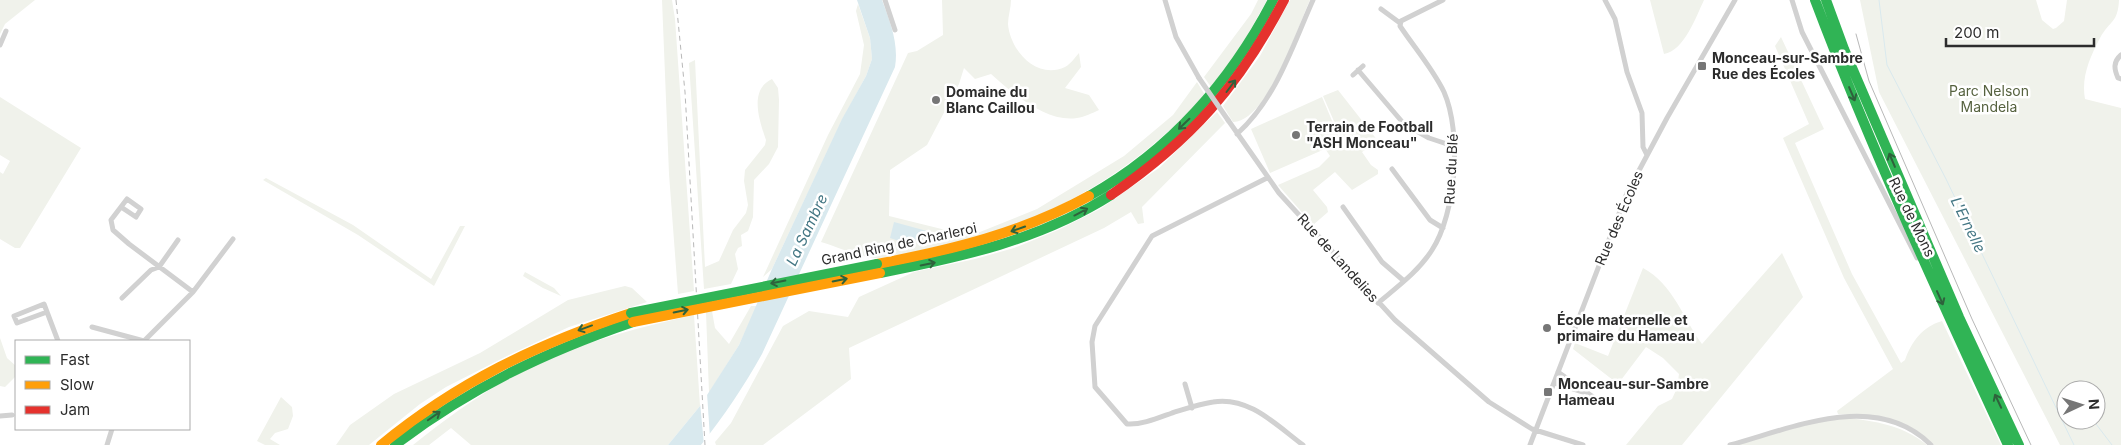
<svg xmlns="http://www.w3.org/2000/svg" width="2121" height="445" font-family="Inter,sans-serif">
  <rect width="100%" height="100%" fill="#fff"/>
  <path fill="#f0f2eb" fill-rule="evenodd" d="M0,0H35L5,24L0,34Z
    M662,0H672L675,19L694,291L678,294L669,174Z
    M942,0H1011C1011,8 1008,16 1008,24C1010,50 1036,80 1065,67C1071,64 1075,57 1079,53L1081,67L1065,88L1089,95L1099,110C1092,113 1085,117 1077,118C1047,123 1012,93 991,74L975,79L964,68L959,84L927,145L890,170L889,216L970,236L1037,209L1124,156L1173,115L1197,82L1205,95C1129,177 1045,224 936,247C919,250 893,259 876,258C859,257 838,247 821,242L908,53L917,51L943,35Z
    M1258,0H1267L1239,50L1211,87L1204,77L1251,14Z
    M1290,0H1310C1297,28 1268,121 1233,122L1223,106L1260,56Z
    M1650,0H1704C1696,17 1684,51 1664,54Z
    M1860,0H2036L2042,20L2053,29L2056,28L2064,21L2067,0H2119C2118,23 2110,20 2100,38C2090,57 2081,77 2085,99L2121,108V445H2060L1879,92ZM2066,390H2096V420H2066Z
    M858,4L870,38L872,59L866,76L842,120L772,269L763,277L828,135L860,74L864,45L856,11Z
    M1781,37L1824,129L1795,143L1852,274L1901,363L1905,360C1912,341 1922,327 1942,321L2001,445H1934L1909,426L1885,417L1838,414L1837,411L1893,369L1844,278L1783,138L1809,124L1775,46Z
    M695,60L705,267L719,261L733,230L746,213L748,205L744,181L745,170L765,145L766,140C760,122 748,90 772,79L778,88L779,100L778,147L769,164L754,180L753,217L748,231L741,235L742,246L738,248L735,254L738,269L731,284L704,289L689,63Z
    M1338,90L1378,141L1362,152L1371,165L1378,170V174L1352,190L1335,172L1313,190L1327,207L1328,212L1313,225L1278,185L1319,167L1330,156L1326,150L1343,142L1323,96Z
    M0,97L81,148L20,248H15L0,239V172L3,174L10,161L0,155Z
    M1322,97L1341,142L1270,173L1251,129Z
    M1217,112L1225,123L1142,207L1144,223L1138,224L1131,212L1104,228L849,348L851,379L763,445H716L715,442L731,423L783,326L809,311L848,317L859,297L914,272L975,259L1014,248L1058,230L1100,209L1159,168Z
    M266,178L353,225L431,279L460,226H465L434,286L358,235L263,180Z
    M1782,253L1803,297L1682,445H1626L1658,406L1672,399L1677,388L1679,374L1663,358L1646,347L1618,384L1573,349L1575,343L1608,356L1643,268C1673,284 1683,318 1702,344Z
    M525,272L554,288L561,296L543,288L523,276Z
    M625,286L632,288L647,302L569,327L507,356L446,387L420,404L369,445H336L350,425L394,394L480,353L568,300Z
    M751,306H757L739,345L709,393L706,312L712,311L715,328L729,344Z
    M694,315L700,406L668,445H471L451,428L429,445H413C452,414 495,383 541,362C589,340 642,327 694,315Z
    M0,338L7,358L16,366V376L5,387L0,386Z
    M281,397L292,407L293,416L288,429L275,433L270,439L280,445H265L257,441Z
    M1836,417C1869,420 1900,423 1927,445H1730Z"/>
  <path fill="#d9e9ee" d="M857,0H882C890,22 899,43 895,67L762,354C744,386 724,416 701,445H668L700,406L739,345L772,269L842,119L866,76L872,59L870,38Z
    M894,222L927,231L928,237L902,242L890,238Z"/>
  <path fill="#fff" d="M707,393L710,438L704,445L700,402Z"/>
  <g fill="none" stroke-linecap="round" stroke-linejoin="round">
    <path stroke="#d9e9ee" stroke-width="1" d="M1879,0L1887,65L1946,179L2074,445
      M2059,413L2066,411
      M2093,420L2112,445"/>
    <path stroke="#d1d1d1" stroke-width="5" d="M885,0L895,30
      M1165,0L1176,37L1199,78
      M1605,0L1615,19L1627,72L1642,113L1643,147L1647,155
      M1792,0L1802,32L1917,258
      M1381,9L1400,23
      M0,45L6,31
      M2121,55C2113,62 2114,69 2118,78L2121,79
      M1358,70L1404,124L1429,138L1453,146
      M1353,75L1363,66
      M1228,120L1279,193L1395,320L1489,402L1532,429L1583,445
      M1237,134C1276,99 1292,47 1313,0
      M1392,169L1430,220L1443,228
      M1267,178L1152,236L1095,326L1092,342L1095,387L1127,424C1142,425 1158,418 1172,413C1185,409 1199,404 1213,402C1249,396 1276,425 1303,445
      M121,207L136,217L141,209L127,199L111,220L113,230L129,244L193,292
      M1343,207L1382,262L1404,281
      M122,298L151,270L159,267L178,240
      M1378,303C1397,287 1418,272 1432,250C1456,213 1462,133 1444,92C1433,69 1414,47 1400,26L1401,21L1443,0
      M47,312L17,323L14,316L44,304L58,341
      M92,327L144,341
      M144,341L193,292L233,239
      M1558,372L1603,404
      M1555,383L1583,392
      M1185,384L1192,408
      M0,416L12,415
      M107,445L112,429
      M1530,445L1627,193L1667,118L1735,0
      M1730,445C1793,428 1876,390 1931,445"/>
    <path stroke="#30b455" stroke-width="10" d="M1815,0C1872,151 1940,298 2008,445
      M1826,0L1844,49L1959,317L2019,445
      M1089,196C1170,151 1231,81 1273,0
      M880,273C961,257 1040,240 1111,195
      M395,445C470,388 545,352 633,322"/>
    <path stroke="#ff9f0a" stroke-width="10" d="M877,264C951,250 1022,233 1089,196
      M381,445C458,382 537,344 631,313"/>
    <path stroke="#e5322d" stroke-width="10" d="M1111,195C1191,140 1239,86 1284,0"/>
    <path stroke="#b8b8b8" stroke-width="1" d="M1856,34L1869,81L1972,319L2031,445"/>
    <path stroke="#b8b8b8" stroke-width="1" stroke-dasharray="5 4" stroke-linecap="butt" d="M676,0L685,92L705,445"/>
    <path stroke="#d1d1d1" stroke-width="5" d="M1199,78L1228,120"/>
    <path stroke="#30b455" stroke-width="10" d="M631,313L877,264"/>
    <path stroke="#ff9f0a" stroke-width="10" d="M633,322L880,273"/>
  </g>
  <defs><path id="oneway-shaft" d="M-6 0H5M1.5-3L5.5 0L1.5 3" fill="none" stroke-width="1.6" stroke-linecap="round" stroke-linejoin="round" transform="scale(1.25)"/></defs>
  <g stroke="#2e623c">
    <use href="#oneway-shaft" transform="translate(1231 86) rotate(-53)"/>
    <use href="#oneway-shaft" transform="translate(1852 94) rotate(67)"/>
    <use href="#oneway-shaft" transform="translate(1184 124) rotate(136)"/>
    <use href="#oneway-shaft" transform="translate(1892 160) rotate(-113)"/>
    <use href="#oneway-shaft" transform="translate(1081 212) rotate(-28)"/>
    <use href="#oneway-shaft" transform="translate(1018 229) rotate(161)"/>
    <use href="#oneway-shaft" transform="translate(928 264) rotate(-11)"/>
    <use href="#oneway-shaft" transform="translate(840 280) rotate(-11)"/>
    <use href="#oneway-shaft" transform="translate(778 282) rotate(169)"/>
    <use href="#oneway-shaft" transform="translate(1940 298) rotate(66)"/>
    <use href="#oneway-shaft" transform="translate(681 311) rotate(-12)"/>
    <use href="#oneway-shaft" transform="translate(585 328) rotate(160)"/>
    <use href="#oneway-shaft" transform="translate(1998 401) rotate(-115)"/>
    <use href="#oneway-shaft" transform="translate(434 416) rotate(-35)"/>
  </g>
  <g fill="#767676" stroke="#fff" stroke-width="2">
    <rect x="1697" y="61" width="10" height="10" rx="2.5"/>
    <circle cx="936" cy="100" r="5"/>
    <circle cx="1296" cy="135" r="5"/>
    <circle cx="1547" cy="328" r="5"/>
    <rect x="1543" y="387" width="10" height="10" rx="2.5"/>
  </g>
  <g text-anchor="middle" stroke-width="5" stroke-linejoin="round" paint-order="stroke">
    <g font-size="14" font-weight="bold" fill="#2c2c2c" stroke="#fff" text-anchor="start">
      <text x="1712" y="63">Monceau-sur-Sambre<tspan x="1712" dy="16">Rue des Écoles</tspan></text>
      <text x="946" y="97">Domaine du<tspan x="946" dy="16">Blanc Caillou</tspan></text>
      <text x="1306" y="132">Terrain de Football<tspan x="1306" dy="16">"ASH Monceau"</tspan></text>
      <text x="1557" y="325">École maternelle et<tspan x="1557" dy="16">primaire du Hameau</tspan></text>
      <text x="1558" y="389">Monceau-sur-Sambre<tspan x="1558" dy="16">Hameau</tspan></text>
    </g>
    <g font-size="14" fill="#56623f" stroke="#fff">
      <text x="1989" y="96">Parc Nelson<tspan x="1989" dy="16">Mandela</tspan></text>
    </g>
    <g font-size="14" fill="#2c2c2c" stroke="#fff">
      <text transform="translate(1451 169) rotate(-87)" y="5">Rue du Blé</text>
      <text transform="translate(1912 217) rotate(64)" y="5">Rue de Mons</text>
      <text transform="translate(1619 218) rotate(-67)" y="5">Rue des Écoles</text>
      <text transform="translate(899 244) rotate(-12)" y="5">Grand Ring de Charleroi</text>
      <text transform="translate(1338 258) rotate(48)" y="5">Rue de Landelies</text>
    </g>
    <g font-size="15" font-style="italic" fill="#447784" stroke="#fff">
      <text transform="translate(1968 225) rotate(64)" y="5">L'Ernelle</text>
      <text transform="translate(807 230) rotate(-65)" y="5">La Sambre</text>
    </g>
  </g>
  <rect x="15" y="340" width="175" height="90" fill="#ffffff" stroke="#ababab"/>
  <rect x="25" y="356" width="25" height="8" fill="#30b455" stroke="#ababab"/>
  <text x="60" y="365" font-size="15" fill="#2c2c2c">Fast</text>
  <rect x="25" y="381" width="25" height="8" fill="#ff9f0a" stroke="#ababab"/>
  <text x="60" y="390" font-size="15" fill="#2c2c2c">Slow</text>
  <rect x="25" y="406" width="25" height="8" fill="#e5322d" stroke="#ababab"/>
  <text x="60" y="415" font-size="15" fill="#2c2c2c">Jam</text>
  <g transform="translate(2081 405) rotate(86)"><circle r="24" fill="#ffffff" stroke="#ababab"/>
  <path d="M0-4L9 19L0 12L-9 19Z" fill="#767676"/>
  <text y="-8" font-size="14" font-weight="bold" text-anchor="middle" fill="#2c2c2c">N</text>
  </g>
  <path d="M1946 38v8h148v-8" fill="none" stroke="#2c2c2c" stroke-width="2.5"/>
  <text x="1954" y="38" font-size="15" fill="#2c2c2c" stroke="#ffffff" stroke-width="4" paint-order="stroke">200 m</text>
</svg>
